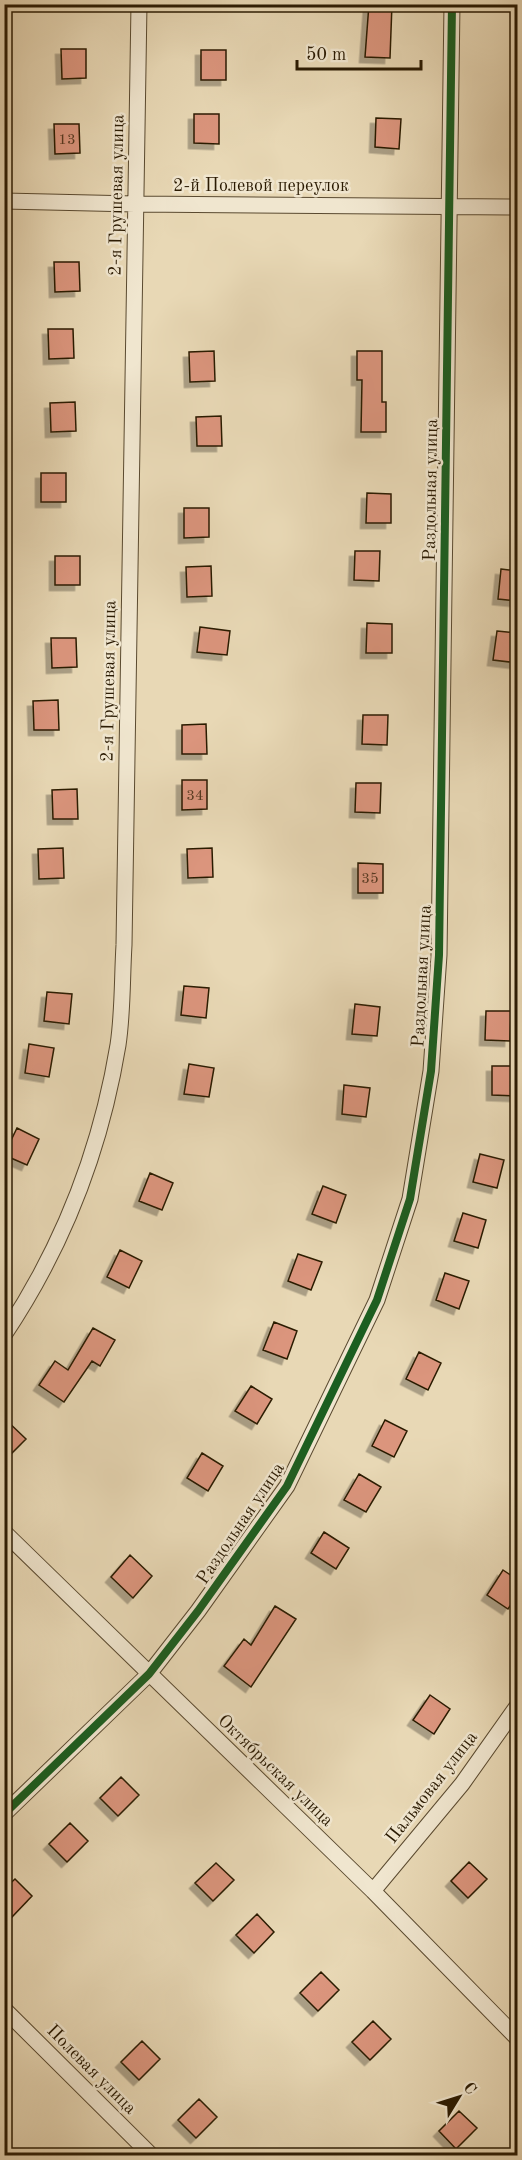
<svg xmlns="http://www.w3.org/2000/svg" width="522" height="2160" font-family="'Old Standard TT',serif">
  <defs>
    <filter id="shadow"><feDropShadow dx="-5.5" dy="5.5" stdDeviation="0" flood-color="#0004"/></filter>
  </defs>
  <rect width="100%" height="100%" fill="#e8d8b5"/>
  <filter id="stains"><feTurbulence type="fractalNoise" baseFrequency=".00333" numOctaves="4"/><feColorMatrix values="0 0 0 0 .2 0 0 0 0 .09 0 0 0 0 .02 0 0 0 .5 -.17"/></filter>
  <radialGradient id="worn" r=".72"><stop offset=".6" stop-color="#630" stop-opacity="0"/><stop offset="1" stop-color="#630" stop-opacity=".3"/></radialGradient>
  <path fill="#db957d" stroke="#2b1b03" stroke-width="1.5" filter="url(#shadow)" d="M369,4H392L390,58L365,57Z
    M61,49H86V78L62,79Z
    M201,50H226V80H201Z
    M194,114H219V144L194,143Z
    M376,118L401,119L399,149L375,147Z
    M54,124H79L80,153L55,154Z
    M54,262H79L80,291L55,292Z
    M48,329H73L74,358L49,359Z
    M214,351L215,381L190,382L189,352Z
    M357,351H382V402H386V432H361L362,380H357Z
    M75,402L76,431L51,432L50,403Z
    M221,416L222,446H197L196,417Z
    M41,473H66V502H41Z
    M367,493L391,494V523H366Z
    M184,508H209V537L184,538Z
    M355,551H380L379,581L354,580Z
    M55,556H80V585H55Z
    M211,566L212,596L187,597L186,567Z
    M501,569L518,571V601L498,599Z
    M367,623L392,624V653H366Z
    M200,627L230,631L227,655L197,652Z
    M497,631L518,633V663L493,660Z
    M51,638H76L77,667L52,668Z
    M58,700L59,730H34L33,701Z
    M363,715H388L387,745L362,744Z
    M206,724L207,754H182V725Z
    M182,780H207V809L182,810Z
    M356,783H381L380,813L355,812Z
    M77,789L78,819H53L52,790Z
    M63,848L64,878L39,879L38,849Z
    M212,848L213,877L188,878L187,849Z
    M358,863L383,864V893H358Z
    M184,986L209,988L206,1018L181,1015Z
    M47,992L72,994L69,1024L44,1021Z
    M355,1004L380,1007L377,1036L352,1034Z
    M486,1011H511L510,1041L485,1040Z
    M29,1044L54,1048L49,1077L25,1073Z
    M189,1064L214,1068L209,1097L184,1094Z
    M492,1066H517V1096L492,1095Z
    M344,1085L370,1088L366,1117L342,1114Z
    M17,1128L39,1139L27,1165L4,1155Z
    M480,1154L504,1160L497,1188L473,1182Z
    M150,1173L173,1183L162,1210L139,1201Z
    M323,1186L346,1195L336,1223L312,1214Z
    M463,1213L486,1220L478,1248L454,1241Z
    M120,1250L142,1261L129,1288L107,1277Z
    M298,1254L322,1262L311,1290L288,1281Z
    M445,1273L469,1281L459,1309L436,1300Z
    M274,1322L297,1331L287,1359L263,1350Z
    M93,1328L115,1340L100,1366L92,1361L64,1402L39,1385L55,1361L68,1370Z
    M419,1352L441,1363L428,1390L406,1379Z
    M251,1386L272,1399L257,1424L235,1411Z
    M4,1418L26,1439L4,1461Z
    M385,1420L407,1431L394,1457L372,1446Z
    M202,1453L223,1466L208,1491L187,1478Z
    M359,1474L381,1487L366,1512L344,1500Z
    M324,1532L349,1548L336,1569L311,1553Z
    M130,1555L152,1576L133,1598L111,1577Z
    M503,1570L518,1580V1594L508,1609L487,1595Z
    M275,1606L296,1619L251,1687L224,1666L244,1639L251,1645Z
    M430,1695L450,1709L434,1734L413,1720Z
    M121,1777L139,1795L118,1816L100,1798Z
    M70,1823L88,1841L67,1862L49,1844Z
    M469,1862L487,1879L468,1898L451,1881Z
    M216,1863L234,1880L213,1901L195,1883Z
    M15,1879L32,1896L12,1917L4,1910V1889Z
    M257,1914L274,1932L254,1953L236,1935Z
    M321,1972L339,1990L318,2011L300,1993Z
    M373,2021L391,2039L370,2060L352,2042Z
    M142,2041L160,2059L139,2080L121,2062Z
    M199,2099L217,2117L196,2138L178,2120Z
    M459,2111L477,2128L456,2149L439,2131Z"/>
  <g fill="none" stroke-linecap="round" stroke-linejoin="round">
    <g stroke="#5a4a30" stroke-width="17">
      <path id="street" d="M4,201L135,204L518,207
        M4,1335C63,1247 101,1148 118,1045C123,1012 122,977 124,945L139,4
        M4,1532L373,1891L518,2039
        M4,1814L149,1674L198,1611L287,1486L377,1300L410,1199L431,1071L439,955L452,4
        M373,1891L462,1784L518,1705
        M4,2009L152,2156"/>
    </g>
    <use href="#street" stroke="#f0e6cf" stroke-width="15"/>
    <g stroke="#f0e6cf" stroke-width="11">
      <path id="cycleway" d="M4,1814L149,1674L198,1611L287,1486L377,1300L410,1199L431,1071L439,955L452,4"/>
    </g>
    <use href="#cycleway" stroke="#1b5e20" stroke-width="8"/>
  </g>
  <g text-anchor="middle" stroke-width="5" stroke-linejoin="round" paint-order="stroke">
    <g font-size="15" fill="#573a22">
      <text x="67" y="144">13</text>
      <text x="195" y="800">34</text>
      <text x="370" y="883">35</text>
    </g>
    <g font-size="18" fill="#2b1b03" stroke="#f0e6cf">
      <text x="261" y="191">2-й Полевой переулок</text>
      <text transform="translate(116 195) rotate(-89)" y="6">2-я Грушевая улица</text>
      <text transform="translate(430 490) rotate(-89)" y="6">Раздольная улица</text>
      <text transform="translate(108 681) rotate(-89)" y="6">2-я Грушевая улица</text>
      <text transform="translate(421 976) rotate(-87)" y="6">Раздольная улица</text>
      <text transform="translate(240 1523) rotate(-56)" y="6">Раздольная улица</text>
      <text transform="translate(276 1770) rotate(44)" y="6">Октябрьская улица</text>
      <text transform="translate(431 1787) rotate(-52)" y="6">Пальмовая улица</text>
      <text transform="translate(92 2069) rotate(45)" y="6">Полевая улица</text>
    </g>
  </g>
  <rect width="522" height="2160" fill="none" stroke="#e8d8b5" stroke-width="24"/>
  <rect x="6" y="6" width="510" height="2148" fill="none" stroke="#2b1b03" stroke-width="3"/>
  <rect x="12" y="12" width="498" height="2136" fill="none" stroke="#2b1b03" stroke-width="1.5"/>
  <g transform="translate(459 2097) rotate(52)" stroke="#f0e6cf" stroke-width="4.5" paint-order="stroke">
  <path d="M0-4.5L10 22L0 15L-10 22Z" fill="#2b1b03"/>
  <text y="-9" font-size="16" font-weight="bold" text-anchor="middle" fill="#2b1b03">С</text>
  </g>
  <path d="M297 60v9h124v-9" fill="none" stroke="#2b1b03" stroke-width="3"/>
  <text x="306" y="60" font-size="18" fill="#2b1b03" stroke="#f0e6cf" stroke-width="4.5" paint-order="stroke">50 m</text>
  <rect width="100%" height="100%" filter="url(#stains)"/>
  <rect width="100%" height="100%" fill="url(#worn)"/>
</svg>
